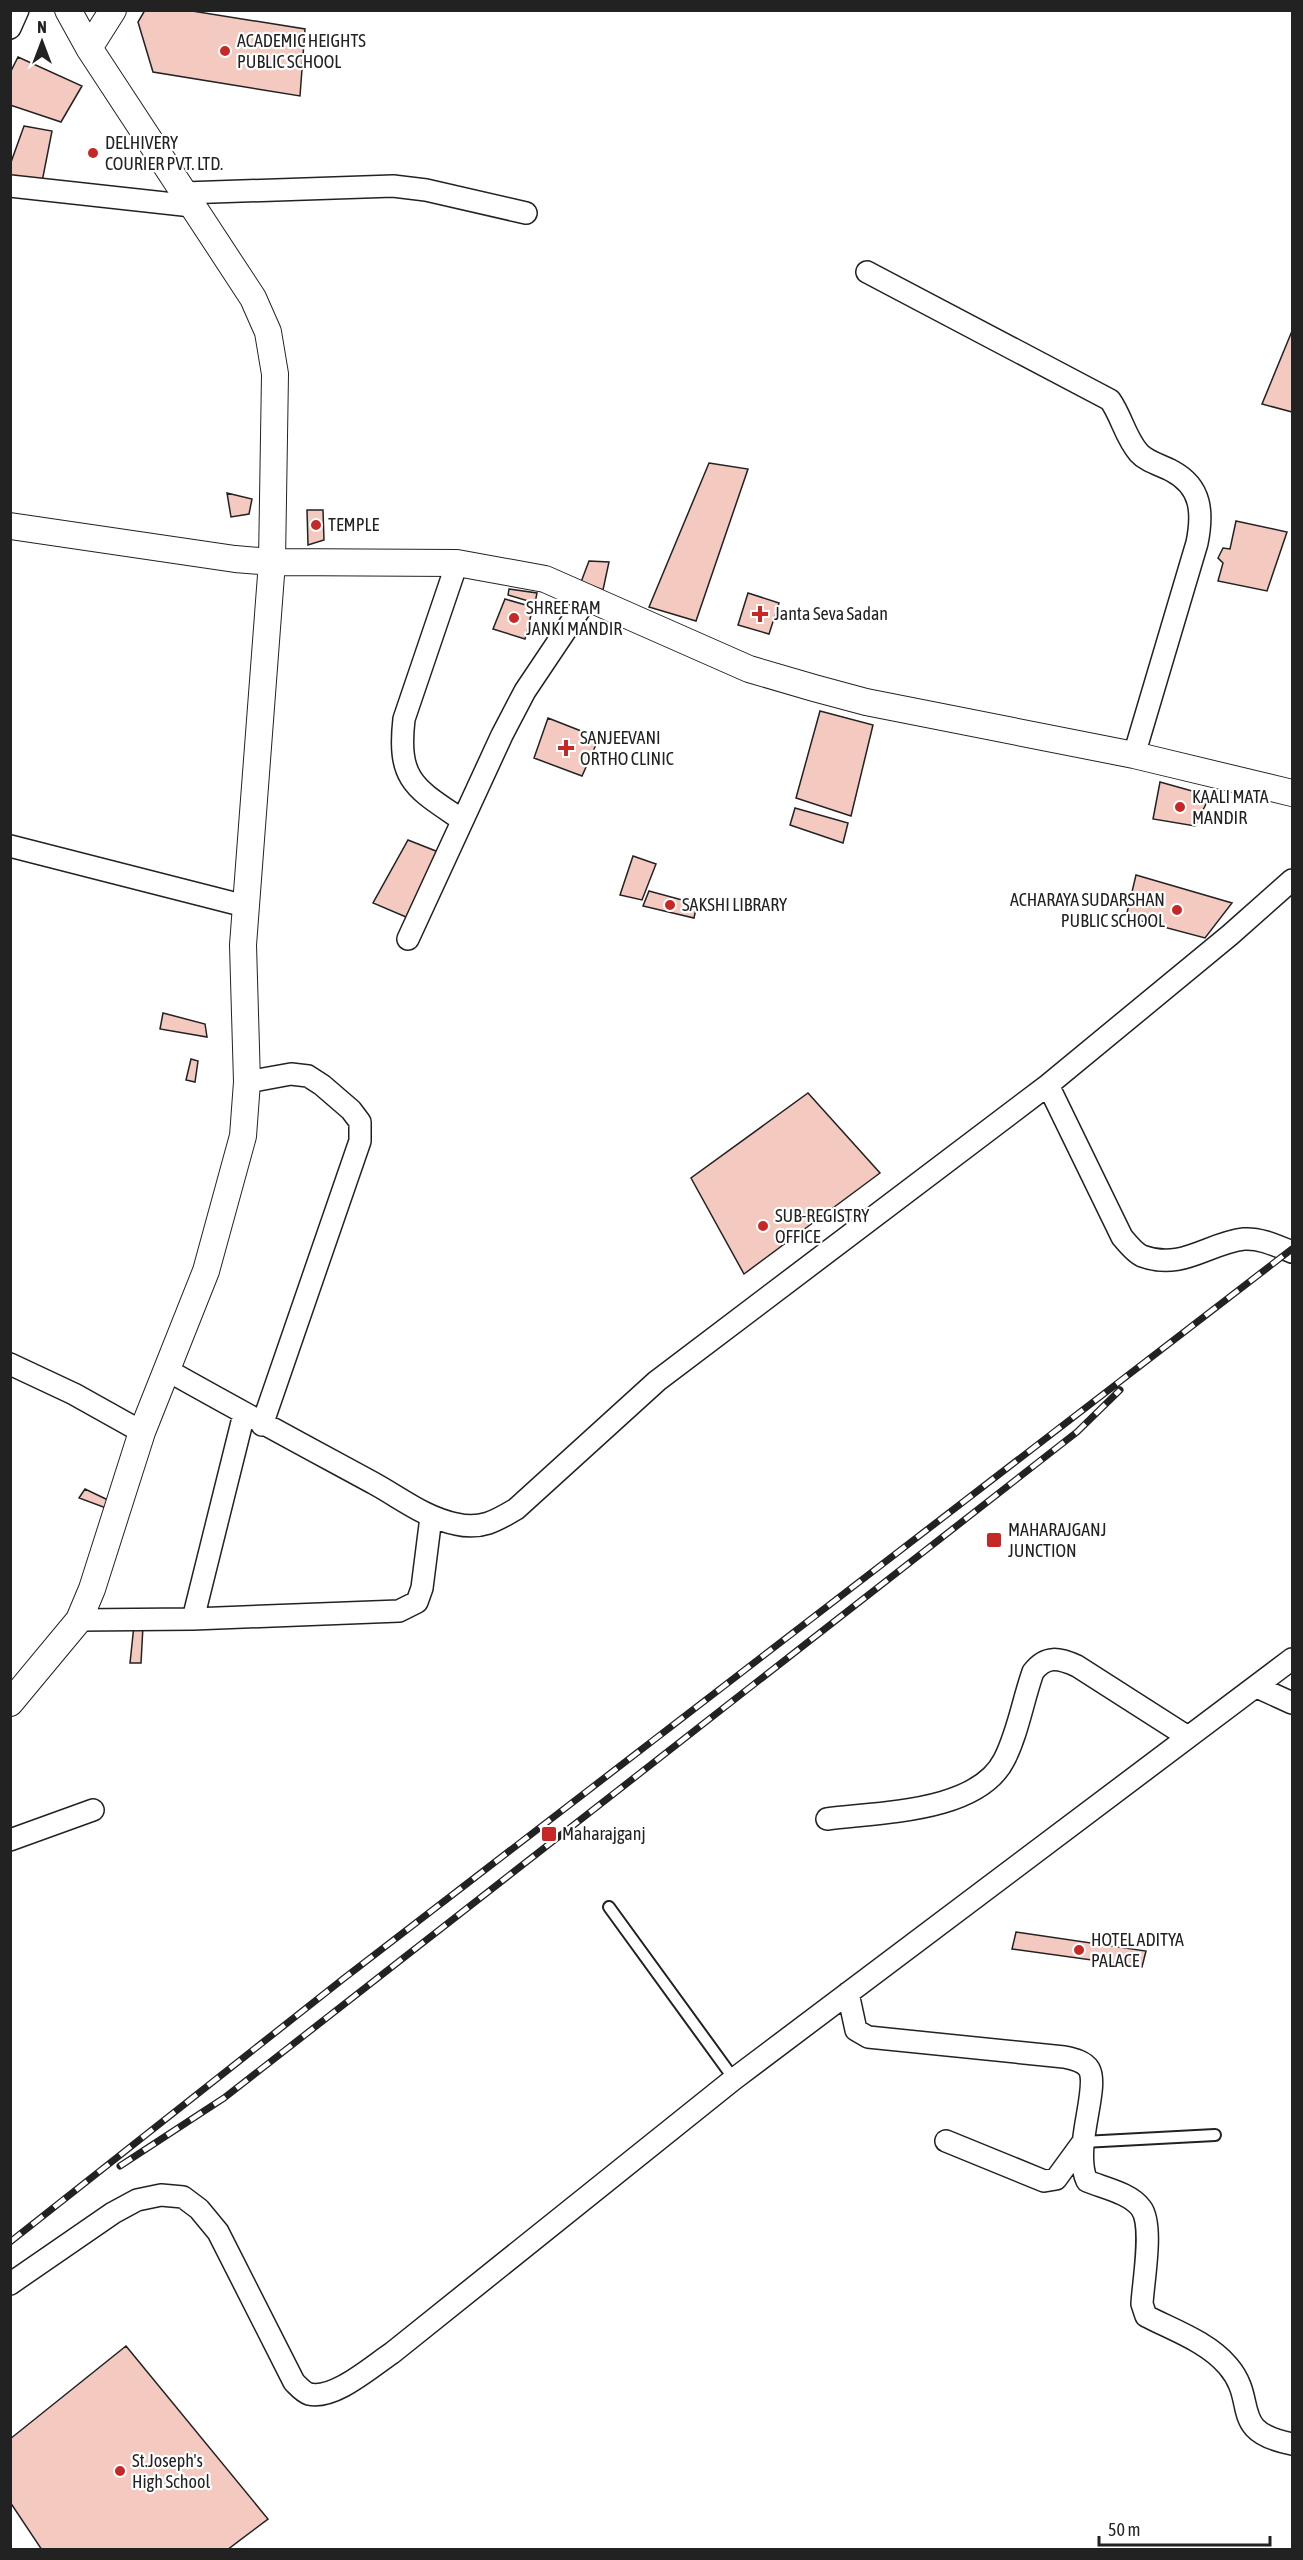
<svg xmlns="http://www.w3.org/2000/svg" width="1303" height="2560" font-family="'Asap Condensed',sans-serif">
  <rect width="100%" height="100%" fill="#fff"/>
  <path fill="#f3c9c0" stroke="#222" stroke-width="1.5" d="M145,10H186L305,29L300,96L153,72L138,22Z
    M18,57L82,86L61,122L10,105V73Z
    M24,126L52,131L42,182L10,176V165Z
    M1292,331V412L1262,404Z
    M709,463L748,469L696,621L649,607Z
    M227,493L252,499L249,514L231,517Z
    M307,510H323L324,540L308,545Z
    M1236,521L1287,532L1267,591L1218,581L1223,563L1218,558L1223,548L1230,549Z
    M589,561L609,562L603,590L581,582Z
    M509,589L537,593L535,603L508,595Z
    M748,593L779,603L769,634L738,625Z
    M505,599L533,607L525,639L493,629Z
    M820,711L873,725L851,816L796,798Z
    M548,718L599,738L582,776L534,758Z
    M1160,782L1210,796L1195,826L1153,819Z
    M795,808L848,823L843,843L790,825Z
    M408,840L446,855L413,920L373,903Z
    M633,856L656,864L642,900L620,895Z
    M1136,875L1232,903L1205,938L1126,917Z
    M649,891L697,904L694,918L643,906Z
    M163,1013L205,1024L207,1037L160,1029Z
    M191,1059L198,1061L195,1082L186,1080Z
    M808,1093L880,1173L744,1274L691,1178Z
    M85,1489L108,1500L106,1508L79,1498Z
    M134,1625L143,1626L141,1663H130Z
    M1016,1932L1146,1951L1142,1967L1012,1949Z
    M126,2346L268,2519L227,2550H42L10,2502V2439Z"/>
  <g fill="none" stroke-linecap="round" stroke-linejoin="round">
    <g stroke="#222" stroke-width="14">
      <path id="service" d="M609,1907L734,2079
        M1083,2142L1215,2135"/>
    </g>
    <g stroke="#222" stroke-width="24">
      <path id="minor" d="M10,28L18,10
        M10,186L192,206
        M184,193L393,186L426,190L526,213
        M867,272L1110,400C1122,417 1125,437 1139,453C1147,462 1161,465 1172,471C1202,487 1203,513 1197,543L1134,755
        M457,563L404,719C397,781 415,788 462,820
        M10,846L245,906
        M408,939L502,735L525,691L588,597
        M247,1082L291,1074L308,1076L322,1085L351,1110L360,1122V1141L262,1425
        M1048,1085L1122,1237C1127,1243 1135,1253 1142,1256C1182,1271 1208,1243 1244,1239C1261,1238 1277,1246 1292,1252
        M10,1364L74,1394L142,1432
        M167,1370C236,1409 305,1446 375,1484C402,1499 426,1518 456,1524C481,1530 496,1521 516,1509L657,1381L1048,1085L1230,935L1292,880
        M193,1619L244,1414
        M79,1620L193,1619L399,1611L417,1602L422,1588L431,1517
        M1257,1687L1292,1703
        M827,1819C878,1812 977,1813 1004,1760C1018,1733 1023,1700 1033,1672C1046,1655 1059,1658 1077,1666L1188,1737
        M10,1840L93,1810
        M848,1993L856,2030L868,2037L1064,2057C1073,2059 1084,2061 1089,2069C1100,2088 1072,2149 1087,2181C1104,2188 1130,2193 1141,2208C1154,2225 1143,2282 1142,2304L1146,2316C1173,2330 1208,2342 1228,2366C1259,2402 1227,2431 1292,2444
        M946,2141L1044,2181L1056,2179L1083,2142
        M10,2284L113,2213L137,2200L161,2195L183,2197L199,2209L218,2232L294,2382C298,2386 303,2392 309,2394C334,2400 371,2367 392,2353L734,2079L1292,1659"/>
    </g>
    <g stroke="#222" stroke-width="28">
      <path id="tertiary" d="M89,48L113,10
        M10,526L235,559L272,562L457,563L545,579L749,669L814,688L866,702L1134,755L1292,793
        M10,1703L79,1620L92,1589L142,1432L206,1271L243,1136L247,1082L243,945L272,562L275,374L268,332L253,298L89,48L68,10"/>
    </g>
    <use href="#service" stroke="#fff" stroke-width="10"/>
    <use href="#minor" stroke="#fff" stroke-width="21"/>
    <use href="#tertiary" stroke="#fff" stroke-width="26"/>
    <g stroke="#222" stroke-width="7">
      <path id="rail" d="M120,2166L224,2098L1077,1432L1120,1390
        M10,2242L343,1979L1292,1249"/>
    </g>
    <use href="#rail" stroke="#fff" stroke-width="4.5" stroke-dasharray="14" stroke-linecap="butt"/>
  </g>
  <g fill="#c62828" stroke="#fff" stroke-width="2">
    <circle cx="225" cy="51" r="6"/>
    <circle cx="93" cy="153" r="6"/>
    <circle cx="316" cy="525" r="6"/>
    <path d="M757 605h6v6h6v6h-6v6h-6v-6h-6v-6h6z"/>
    <circle cx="514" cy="618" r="6"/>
    <path d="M563 739h6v6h6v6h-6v6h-6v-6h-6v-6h6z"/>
    <circle cx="1180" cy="807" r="6"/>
    <circle cx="670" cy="905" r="6"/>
    <circle cx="1177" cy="910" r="6"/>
    <circle cx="763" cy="1226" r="6"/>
    <rect x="986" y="1532" width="16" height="16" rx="3"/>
    <rect x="541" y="1826" width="16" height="16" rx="3"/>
    <circle cx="1079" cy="1950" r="6"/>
    <circle cx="120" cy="2471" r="6"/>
  </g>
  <g text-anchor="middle" stroke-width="4.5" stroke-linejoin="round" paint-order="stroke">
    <g font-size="18" fill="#222" stroke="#fff" text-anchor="start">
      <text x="237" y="47">ACADEMIC HEIGHTS<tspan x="237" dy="21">PUBLIC SCHOOL</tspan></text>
      <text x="105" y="149">DELHIVERY<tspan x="105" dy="21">COURIER PVT. LTD.</tspan></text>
      <text x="328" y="531">TEMPLE</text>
      <text x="526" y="614">SHREE RAM<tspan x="526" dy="21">JANKI MANDIR</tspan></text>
      <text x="774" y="620">Janta Seva Sadan</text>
      <text x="580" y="744">SANJEEVANI<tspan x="580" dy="21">ORTHO CLINIC</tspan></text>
      <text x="1192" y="803">KAALI MATA<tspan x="1192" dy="21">MANDIR</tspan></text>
      <text x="1165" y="906" text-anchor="end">ACHARAYA SUDARSHAN<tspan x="1165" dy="21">PUBLIC SCHOOL</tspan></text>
      <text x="682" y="911">SAKSHI LIBRARY</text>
      <text x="775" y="1222">SUB-REGISTRY<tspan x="775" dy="21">OFFICE</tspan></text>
      <text x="1008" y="1536">MAHARAJGANJ<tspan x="1008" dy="21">JUNCTION</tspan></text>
      <text x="562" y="1840">Maharajganj</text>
      <text x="1091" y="1946">HOTEL ADITYA<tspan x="1091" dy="21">PALACE</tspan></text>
      <text x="132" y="2467">St.Joseph's<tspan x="132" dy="21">High School</tspan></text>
    </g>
  </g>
  <rect width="1303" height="2560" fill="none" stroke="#222222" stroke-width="24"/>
  <g transform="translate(42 42)" stroke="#ffffff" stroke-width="4.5" paint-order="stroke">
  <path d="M0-4.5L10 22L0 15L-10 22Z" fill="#222222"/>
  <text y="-9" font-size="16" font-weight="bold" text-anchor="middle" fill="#222222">N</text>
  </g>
  <path d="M1099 2536v9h171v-9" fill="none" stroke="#222222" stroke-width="3"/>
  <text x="1108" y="2536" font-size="18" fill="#222222" stroke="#ffffff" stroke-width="4.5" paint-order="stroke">50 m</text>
</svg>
